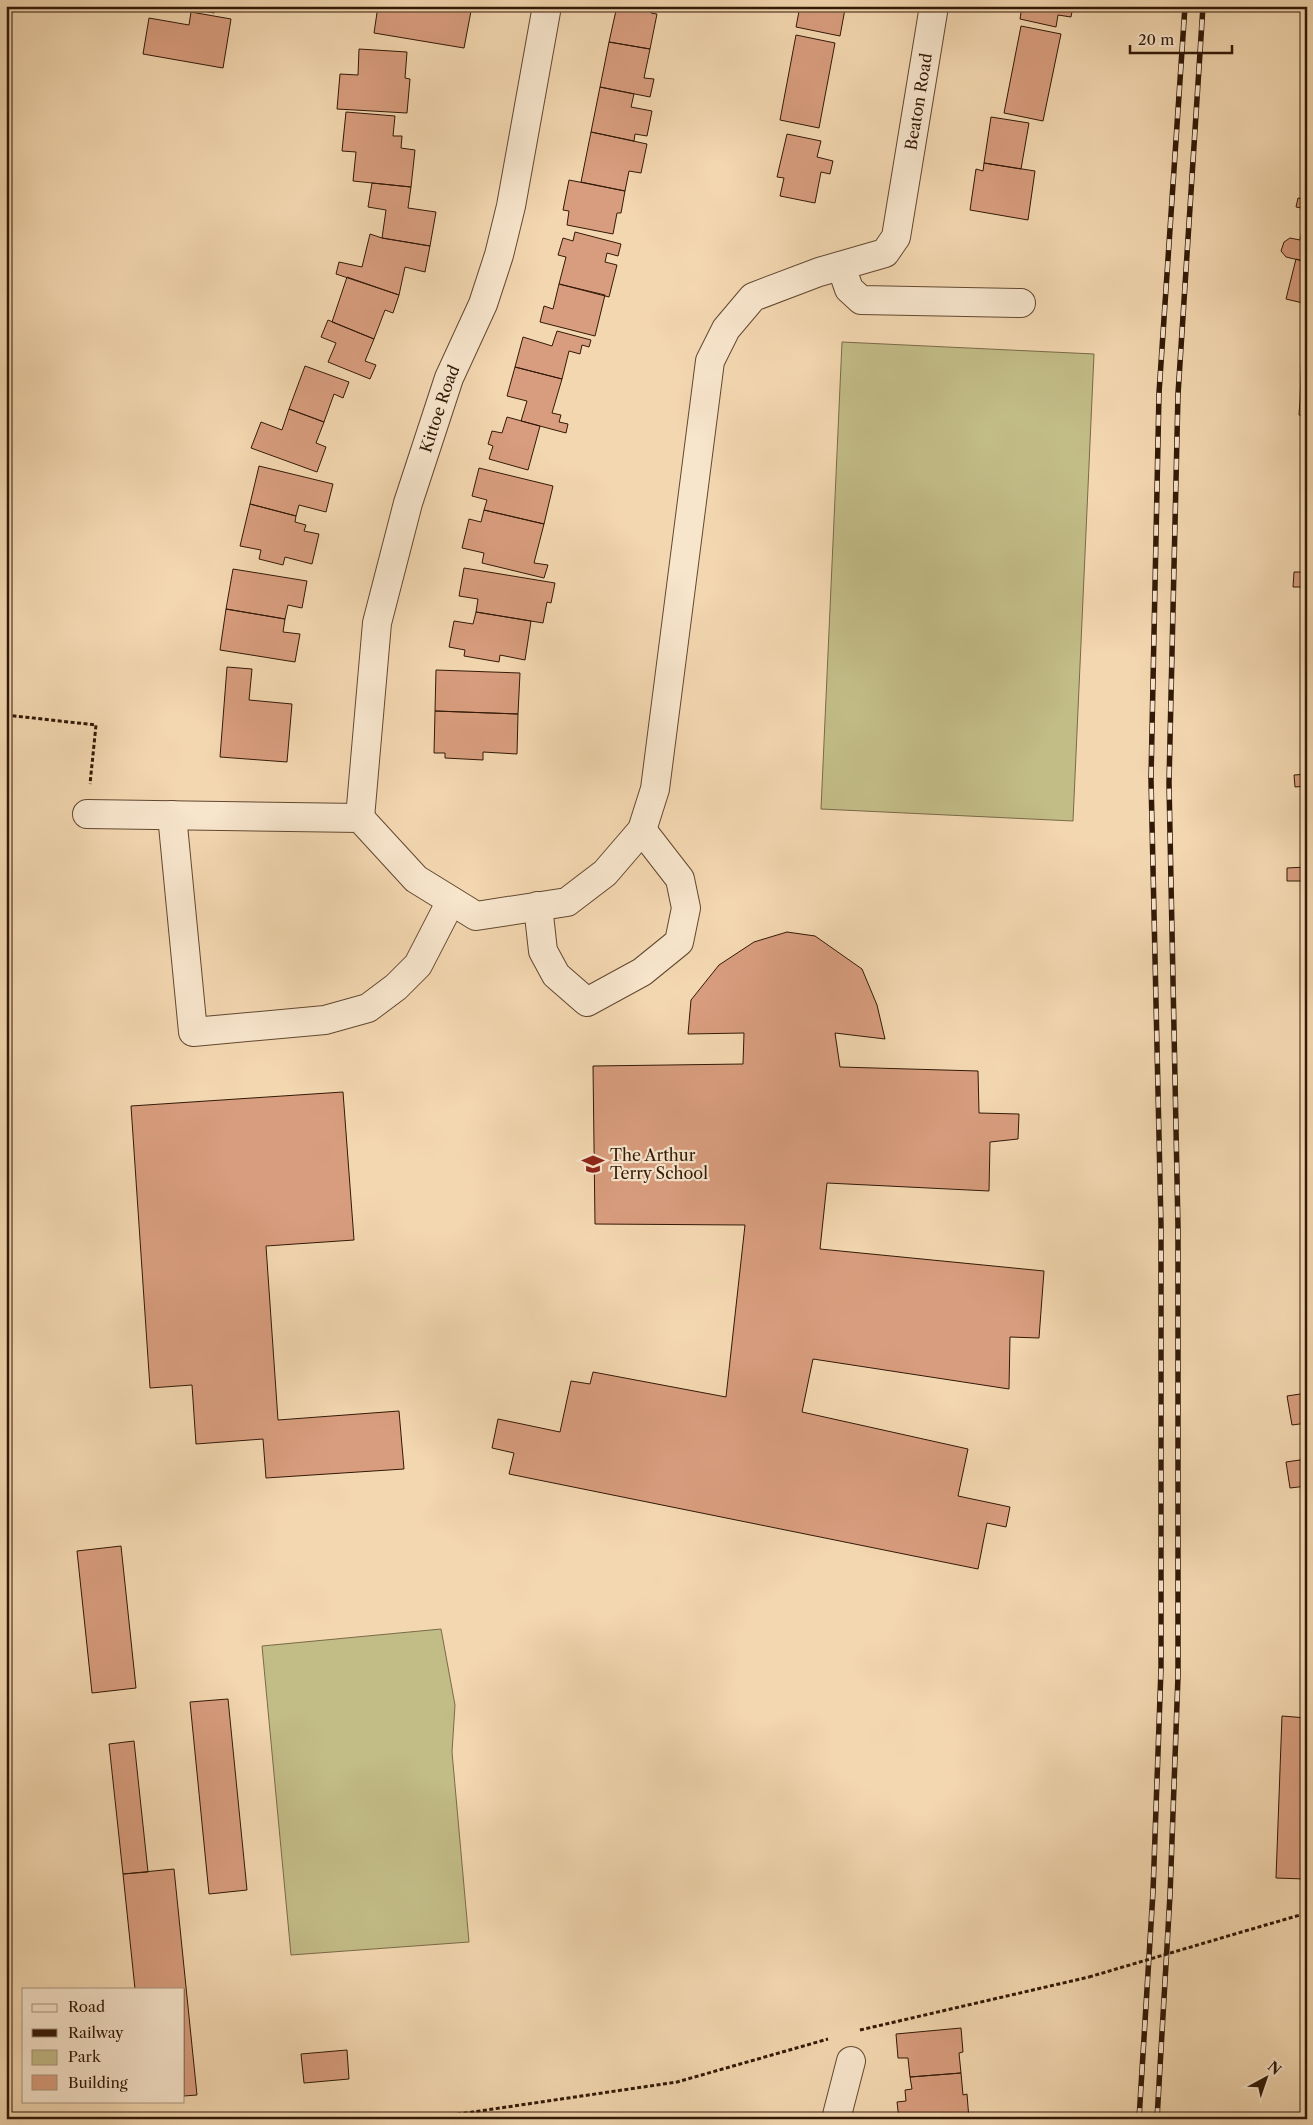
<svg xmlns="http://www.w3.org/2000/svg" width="1313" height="2125" font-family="'Libre Caslon Text',serif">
  <rect width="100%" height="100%" fill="#f3d7b0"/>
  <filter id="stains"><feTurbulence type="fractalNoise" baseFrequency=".004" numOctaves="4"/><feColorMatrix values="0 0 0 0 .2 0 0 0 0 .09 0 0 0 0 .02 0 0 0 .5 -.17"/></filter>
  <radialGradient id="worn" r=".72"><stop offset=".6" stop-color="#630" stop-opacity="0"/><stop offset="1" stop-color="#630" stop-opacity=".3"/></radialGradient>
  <path fill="#c2bc87" stroke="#7a6a47" d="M842,342L1094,354L1073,821L821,809Z
    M441,1629L455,1705L452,1752L469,1942L291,1955L262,1646Z"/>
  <path fill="#d89d7e" stroke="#321907" d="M179,6H215L214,13Z
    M378,6H472L464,48L374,33Z
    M617,6H652L651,13L657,14L650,49L609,42Z
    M800,6H840V8L845,9L840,36L796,27Z
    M1022,6H1073L1071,17L1058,15L1056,27L1020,19Z
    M191,12L231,19L223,68L143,54L149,18L189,25Z
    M1021,26L1061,34L1043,121L1004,113Z
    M796,35L835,43L819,128L780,120Z
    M609,42L650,49L644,78L654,79L650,97L600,87Z
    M359,49L407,52L405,78L410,79L407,113L337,109L340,74L358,75Z
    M600,87L634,94L631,107L652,111L647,136L635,134L634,141L591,132Z
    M346,112L395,116L393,136H402L401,148L415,150L411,187L353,181L356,152L342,151Z
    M991,117L1029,123L1021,169L984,163Z
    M591,132L647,144L641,173L629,171L625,191L581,182Z
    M787,134L821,141L817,157L833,161L830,174L821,172L815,203L780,196L784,178L777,177Z
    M984,163L1035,171L1028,220L970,210L976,169L983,171Z
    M569,180L625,191L621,213H617L613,234L567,225L569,211L563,210Z
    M372,183L411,187L408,208L436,212L430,246L382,238L386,210L368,207Z
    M1307,187V209L1296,207L1298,198L1304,199Z
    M1305,218H1307V262L1286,257L1281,251L1284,242L1290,238L1300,240Z
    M575,232L621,244L618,256L607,253L605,262L617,265L609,297L559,284L566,257L558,255L563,238L573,241Z
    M370,234L382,238L430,246L425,272L405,267L399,295L336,274L339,262L362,267Z
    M1296,259L1307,262V304L1286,299Z
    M347,277L399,295L393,313L385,310L374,339L332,322Z
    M559,284L605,295L595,336L540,322L544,306L553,309Z
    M328,320L374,339L365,361L376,365L370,379L328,362L336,343L321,337Z
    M557,331L591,340L589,347L582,345L580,354L569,351L562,379L515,367L523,337L552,346Z
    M1302,349H1307V400H1300Z
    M305,366L349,382L343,398L334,394L324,422L289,409Z
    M515,367L562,379L552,413L561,415L559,422L568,424L566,433L521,421L527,401L507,396Z
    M1300,400H1307V416L1299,415Z
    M289,409L324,422L316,443L326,447L317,472L251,448L261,422L282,430Z
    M507,417L540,426L528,470L489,459L493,446L488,444L492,431L502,433Z
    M259,466L333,484L326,512L299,505L296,516L250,504Z
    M479,468L553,486L544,524L484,510L487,500L472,496Z
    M250,504L296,516L295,522L306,525L304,531L319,534L312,564L285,557L283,565L259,559L261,550L240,546Z
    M484,510L544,524L534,563L548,565L544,578L482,563L484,553L462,548L469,519L481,522Z
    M464,568L555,583L551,603L547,602L543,623L476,612L478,599L459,596Z
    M233,569L307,581L302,608L288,605L285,619L226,609Z
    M1294,572H1307V587H1293Z
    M226,609L285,619L283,632L300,634L295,662L220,650Z
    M476,612L531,621L525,660L500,655L499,662L464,656L465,650L449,647L454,621L473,624Z
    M1305,652H1307V689H1302Z
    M227,667L252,669L249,700L292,704L287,762L220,757Z
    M436,670L520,673L518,714L435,711Z
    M1302,689H1307V705H1302Z
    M435,711L518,714L517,754L483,752V760L445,758V753H434Z
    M1307,774V786L1295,787L1294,775Z
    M1307,867V881H1287V868Z
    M787,932L815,936L862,969L877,1005L885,1039L835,1033L840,1067L978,1071L979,1113L1019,1114L1018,1139L990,1142L989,1191L827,1183L820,1249L1044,1271L1039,1338L1010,1337L1009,1389L813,1359L802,1412L968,1449L958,1496L1010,1507L1006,1527L987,1523L978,1569L509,1474L514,1453L492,1448L498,1419L560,1432L571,1381L590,1384L593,1372L726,1397L745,1225L595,1224L593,1066L743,1064L744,1033L688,1034L691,1000L719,965L754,942Z
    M343,1092L354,1240L266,1246L278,1420L399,1411L404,1469L266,1478L263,1439L196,1444L192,1385L150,1388L131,1106Z
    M1307,1393V1423L1292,1425L1287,1396Z
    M1307,1459V1486L1290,1488L1286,1462Z
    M121,1546L136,1688L92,1693L77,1551Z
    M228,1699L247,1890L209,1894L190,1702Z
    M1282,1716L1307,1718L1304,1879L1276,1878Z
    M134,1741L148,1872L123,1874L109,1744Z
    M174,1869L197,2095L184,2096V1989H135L123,1874Z
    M961,2028L963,2052L959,2053L961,2073L910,2077L908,2058H898L896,2034Z
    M347,2050L349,2079L304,2083L301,2054Z
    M961,2073L963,2095L967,2094L969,2119H899L897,2102L906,2101L905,2090L912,2089L910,2077Z"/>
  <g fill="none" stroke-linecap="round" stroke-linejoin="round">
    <g stroke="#624831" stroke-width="30">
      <g id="minor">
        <path d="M841,266L849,289L861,300L1021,303"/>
        <path id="s1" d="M87,814L360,818L416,879L476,916L567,902L605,873L642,830L655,789L710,361L726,329L753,297L819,272L885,253L896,237L934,6"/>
        <path d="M172,815L193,1032L325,1020L368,1008L396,987L418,965L451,901"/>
        <path id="s2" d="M360,818L377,623L408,503L449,378L483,304L499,255L511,206L547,6"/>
        <path d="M538,906L543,951L556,975L587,1002L642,972L679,942L686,908L680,879L642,830"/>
        <path d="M836,2119L851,2061"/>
      </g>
    </g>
    <path stroke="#321907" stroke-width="3" stroke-dasharray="4 2.5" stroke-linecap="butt" d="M6,715L96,725L90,784
      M1245,1931L1307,1913
      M860,2030L1089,1977
      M425,2119L677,2082L828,2039"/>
    <use href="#minor" stroke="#f7e5cc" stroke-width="28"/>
    <g stroke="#321907" stroke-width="5.5">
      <path id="rail" d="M1139,2119L1153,1892L1161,1669V1225L1151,779L1159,393L1185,6
        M1157,2119L1170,1895L1178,1676V1227L1169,783L1178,394L1203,6"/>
    </g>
    <use href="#rail" stroke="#f7e5cc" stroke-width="4" stroke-dasharray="11" stroke-linecap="butt"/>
    <path stroke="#321907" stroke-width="3" stroke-dasharray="4 2.5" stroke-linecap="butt" d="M1089,1977L1245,1931"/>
  </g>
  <defs>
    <g id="school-bare" transform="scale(1.725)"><path d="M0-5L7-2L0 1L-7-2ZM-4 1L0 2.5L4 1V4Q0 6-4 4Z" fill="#8f2418" stroke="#f7e5cc" stroke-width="2.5" paint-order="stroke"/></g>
  </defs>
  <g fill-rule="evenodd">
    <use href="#school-bare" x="593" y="1164"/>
  </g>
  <g text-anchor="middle" stroke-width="4.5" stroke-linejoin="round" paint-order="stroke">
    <g font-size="16" fill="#321907" stroke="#f7e5cc">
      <text dy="6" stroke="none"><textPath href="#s1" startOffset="1471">Beaton Road</textPath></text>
      <text dy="6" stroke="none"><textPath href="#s2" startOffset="419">Kittoe Road</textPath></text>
    </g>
    <g font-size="16" fill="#321907" stroke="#f7e5cc" text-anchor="start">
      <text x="610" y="1161">The Arthur<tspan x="610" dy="18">Terry School</tspan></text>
    </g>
  </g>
  <rect width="1313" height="2125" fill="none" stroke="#f3d7b0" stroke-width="25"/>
  <rect x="8" y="8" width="1298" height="2110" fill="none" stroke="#321907" stroke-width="2.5"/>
  <rect x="12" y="12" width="1288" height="2100" fill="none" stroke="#321907"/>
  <rect x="22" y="1988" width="162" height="115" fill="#f7e5cc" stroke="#a8937d"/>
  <rect x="32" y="2004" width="25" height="8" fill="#f7e5cc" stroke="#a8937d"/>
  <text x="68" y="2012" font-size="15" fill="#321907">Road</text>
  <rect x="32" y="2029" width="25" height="8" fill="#321907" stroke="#a8937d"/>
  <text x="68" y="2038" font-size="15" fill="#321907">Railway</text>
  <rect x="32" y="2050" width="25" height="15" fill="#c2bc87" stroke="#a8937d"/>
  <text x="68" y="2062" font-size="15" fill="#321907">Park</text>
  <rect x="32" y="2075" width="25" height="15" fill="#d89d7e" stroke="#a8937d"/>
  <text x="68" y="2088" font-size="15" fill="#321907">Building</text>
  <g transform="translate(1266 2078) rotate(40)" stroke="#f7e5cc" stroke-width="4" paint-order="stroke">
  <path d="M0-4L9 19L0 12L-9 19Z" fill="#321907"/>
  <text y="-8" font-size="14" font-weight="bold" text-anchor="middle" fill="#321907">N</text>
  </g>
  <path d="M1130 45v8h102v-8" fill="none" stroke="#321907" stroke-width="2.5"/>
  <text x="1138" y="45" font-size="15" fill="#321907" stroke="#f7e5cc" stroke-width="4" paint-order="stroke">20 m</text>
  <rect width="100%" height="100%" filter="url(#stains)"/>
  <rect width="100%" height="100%" fill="url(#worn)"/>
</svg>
